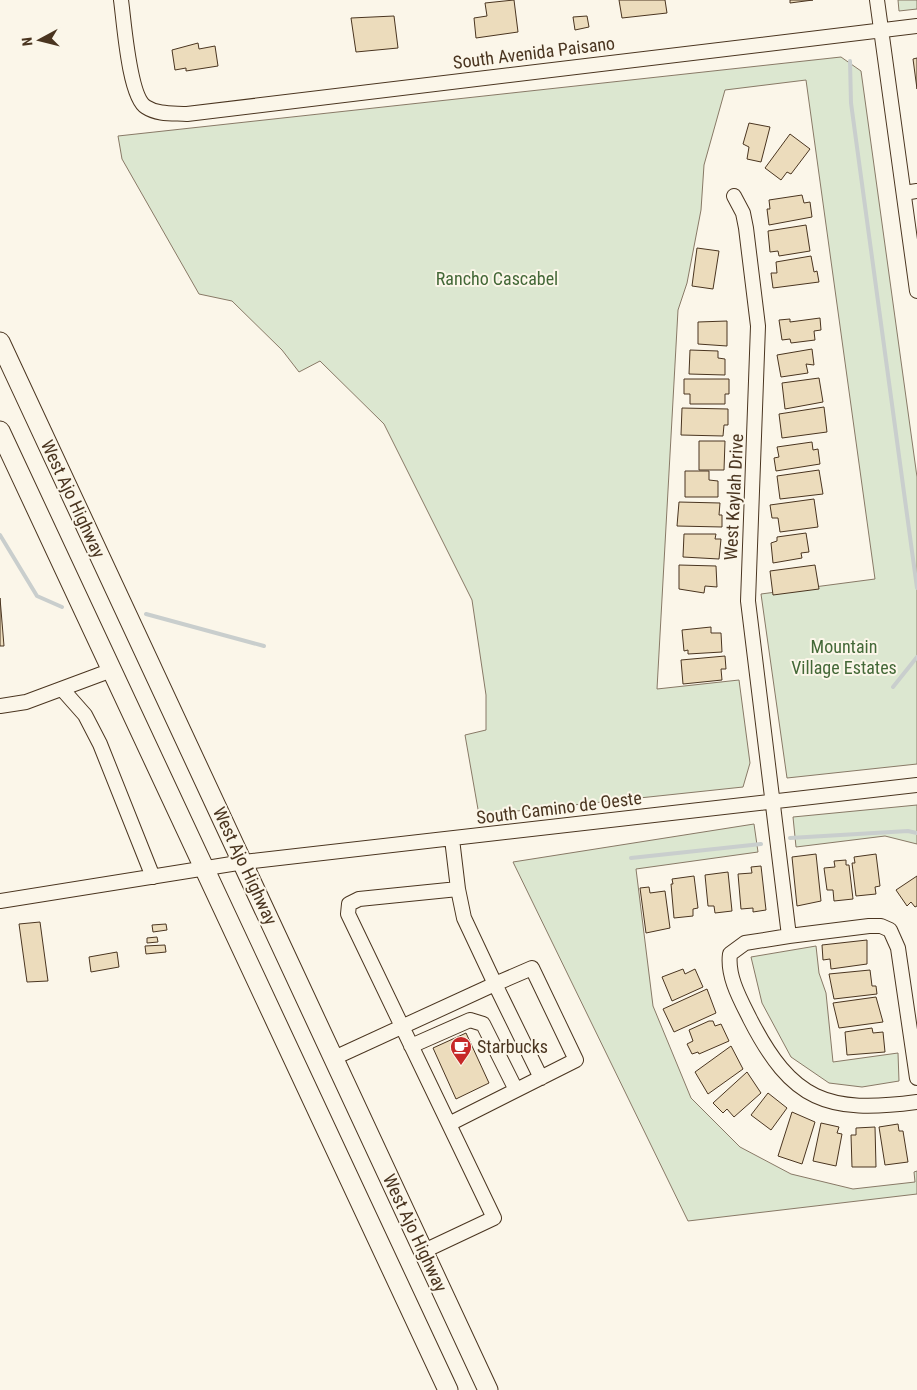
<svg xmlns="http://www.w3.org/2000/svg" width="917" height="1390" font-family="'Roboto Condensed',sans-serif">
  <rect width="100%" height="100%" fill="#fbf6e9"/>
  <path fill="#dce7d0" stroke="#887966" d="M898,0H917V9L899,11Z
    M841,57L861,71L917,477V764L787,778L761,594L875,579L806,80L725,90L704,165L701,210L687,283L678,310L657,689L739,680L750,763L743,787L479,815L465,735L486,730V695L472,600L384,424L320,361L299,372L282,350L232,301L199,294L122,159L118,136Z
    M917,805V844L885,836L796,847L793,817Z
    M754,824L758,852L636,869L653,1006L691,1098L740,1147L791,1174L853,1189L915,1182L914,1172L917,1171V1194L688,1221L513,862Z
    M816,946L819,973L826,993L833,1062L898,1053L899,1081L862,1087L829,1083L791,1057L762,1003L751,957Z"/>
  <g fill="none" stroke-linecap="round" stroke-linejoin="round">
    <path stroke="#c9cecd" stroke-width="4" d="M850,61L851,103L917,588
      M0,535L37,596L62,607
      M146,614L264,646
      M893,687L917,657
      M790,838L908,831L917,833
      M631,858L761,844"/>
  </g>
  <path fill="#ecdcbc" stroke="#4a3520" d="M514,0L518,32L476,38L474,18L487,16L485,3Z
    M619,0H665L667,13L622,18Z
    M790,0H813L790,3Z
    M394,16L398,48L356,52L351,18Z
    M587,16L589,27L575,30L573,17Z
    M198,43L199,49L215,46L218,66L186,71V68L175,70L172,50Z
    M917,58V89L913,59Z
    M749,123L770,127L761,162L747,159L749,147L743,144Z
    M790,134L810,149L791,174L787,172L781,180L765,168Z
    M802,195L804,203L810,202L812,217L769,225L767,209H770L769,200Z
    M806,225L810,251L779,256L778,251L770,252L768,231Z
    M697,248L719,251L713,289L692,286Z
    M811,256L814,272L817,271L819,282L773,288L771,273H777L776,262Z
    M820,318L821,330L814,331L815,340L791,343L790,339L782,340L779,320L790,319V322Z
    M727,321V346L698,344V322Z
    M812,349L814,365L806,364L808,373L781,377L777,355Z
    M690,350L718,351V358L725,359V375L689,374Z
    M819,378L823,402L785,409L782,383Z
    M684,379H729V394H725V404H690V394H684Z
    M824,407L827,432L782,438L779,414Z
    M682,408L728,409V425H724L723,436L681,435Z
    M699,441H725L724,470H699Z
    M812,442L813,450L818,449L820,464L776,471L774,458L779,457L777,447Z
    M819,470L823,494L780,499L777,476Z
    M685,471H709V480L718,481V497H685Z
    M814,499L818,527L780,532L778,518H772L770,505Z
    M679,502L720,503L719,515H722V527L677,526Z
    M806,533L809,552L801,553L802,558L773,563L771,543L777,541V537Z
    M684,534H716L715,539H721L719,559L683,557Z
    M679,565L716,566L717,587L705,586L704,593L679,589Z
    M815,565L819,589L773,595L770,571Z
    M0,598L4,646H0Z
    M711,627V633H721L722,652L688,654V650L684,651L682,630Z
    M725,656L726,669H721L722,680L683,684L681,660Z
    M816,854L821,901L797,906L792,857Z
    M876,854L880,886L875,887L876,894L856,896L852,863H855L854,857Z
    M846,860V865H849L853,899L834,901L833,890H827L824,868L835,867L834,861Z
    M761,866L766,910L753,912V908L741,909L738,874L752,873L751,867Z
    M728,872L732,911L715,913L714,906H708L705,875Z
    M694,876L698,908L693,909V916L674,918L671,884H673L672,879Z
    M917,876V906L915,907L911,902L907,906L896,890Z
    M649,887L650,893L665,891L670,928L646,933L640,888Z
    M40,922L48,981L27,982L19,924Z
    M166,924L167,930L153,932L152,925Z
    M157,937L158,942L147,943V938Z
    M867,940V964L831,969L830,959L823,960L822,945Z
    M165,945L166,952L146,954L145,946Z
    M117,952L119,967L91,972L89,957Z
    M683,969L685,974L695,969L703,987L672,1001L662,977Z
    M870,970L872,986H876L877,994L834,999L829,974Z
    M707,989L716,1013L674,1032L663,1009Z
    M876,997L883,1022L839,1028L833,1003Z
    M709,1021H713L715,1026L721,1024L729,1041L699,1054L698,1052L692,1054L687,1044L693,1041L689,1030Z
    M872,1028L873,1033L883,1032L885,1052L847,1055L845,1032Z
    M466,1033L489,1083L456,1099L433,1048Z
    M731,1046L743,1069L708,1094L695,1072Z
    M747,1072L761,1093L734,1117L727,1109L723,1113L713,1103Z
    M768,1093L787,1108L771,1130L751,1115Z
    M792,1112L815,1122L802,1164L778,1156Z
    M821,1123L839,1127L837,1133L842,1134L836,1166L813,1161Z
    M898,1124L899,1131H903L908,1162L885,1165L879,1127Z
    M875,1127L876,1167H852L851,1135H856V1128Z"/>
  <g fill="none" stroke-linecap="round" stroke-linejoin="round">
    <g stroke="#4a3520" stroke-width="16">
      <path id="minor" d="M121,0C124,21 129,97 146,107C158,115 174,113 187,114L917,26
        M877,0L917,291
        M904,193L917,191
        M734,196L743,213L746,228L758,326L748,601L789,936L869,926H881L890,930L898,948L917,1078
        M62,689L85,715L100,744L153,877
        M0,706L26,702L112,670
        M0,901L244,862L917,785
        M789,936L745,943L730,954C727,976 740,999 750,1019C792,1101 827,1114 917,1102
        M411,1046L470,1020L483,1024L516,1090
        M334,1058L495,984L464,918L458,889
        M449,1124L576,1060L532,968L495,984L541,1078
        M424,1251L494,1218L348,914L349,904L359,899L458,889L452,839"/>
    </g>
    <g stroke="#4a3520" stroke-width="21">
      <path id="major" d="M0,342L488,1390
        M0,431L448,1390"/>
    </g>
    <use href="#minor" stroke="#fbf6e9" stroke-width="14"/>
    <use href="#major" stroke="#fbf6e9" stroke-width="19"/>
  </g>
  <defs>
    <g id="cafe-pin" transform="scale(1.125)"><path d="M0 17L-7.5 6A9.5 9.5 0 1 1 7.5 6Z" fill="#c62828" stroke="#fbf6e9"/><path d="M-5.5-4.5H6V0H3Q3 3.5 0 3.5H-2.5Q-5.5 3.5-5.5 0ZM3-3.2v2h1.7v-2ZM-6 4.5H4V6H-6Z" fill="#fff"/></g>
  </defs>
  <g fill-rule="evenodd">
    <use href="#cafe-pin" x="461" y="1047"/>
  </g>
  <g text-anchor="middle" stroke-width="4" stroke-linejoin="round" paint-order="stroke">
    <g font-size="18" fill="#4a3520" stroke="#fbf6e9">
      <text transform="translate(534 53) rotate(-7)" y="6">South Avenida Paisano</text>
      <text transform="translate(734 497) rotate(-87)" y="6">West Kaylah Drive</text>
      <text transform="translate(73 499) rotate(65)" y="6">West Ajo Highway</text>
      <text transform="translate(559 808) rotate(-7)" y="6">South Camino de Oeste</text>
      <text transform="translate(245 866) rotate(65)" y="6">West Ajo Highway</text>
      <text transform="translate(415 1233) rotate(65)" y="6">West Ajo Highway</text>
    </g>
    <g font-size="18" fill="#436837" stroke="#fbf6e9">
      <text x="497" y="285">Rancho Cascabel</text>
      <text x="844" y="653">Mountain<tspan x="844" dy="21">Village Estates</tspan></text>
    </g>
    <g font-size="18" fill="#4a3520" stroke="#fbf6e9" text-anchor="start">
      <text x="477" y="1053">Starbucks</text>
    </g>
  </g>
  <g transform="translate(40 40) rotate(263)" stroke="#fbf6e9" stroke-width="4" paint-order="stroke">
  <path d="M0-4L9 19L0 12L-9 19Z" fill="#4a3520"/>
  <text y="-8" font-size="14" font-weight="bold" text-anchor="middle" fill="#4a3520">N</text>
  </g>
</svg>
